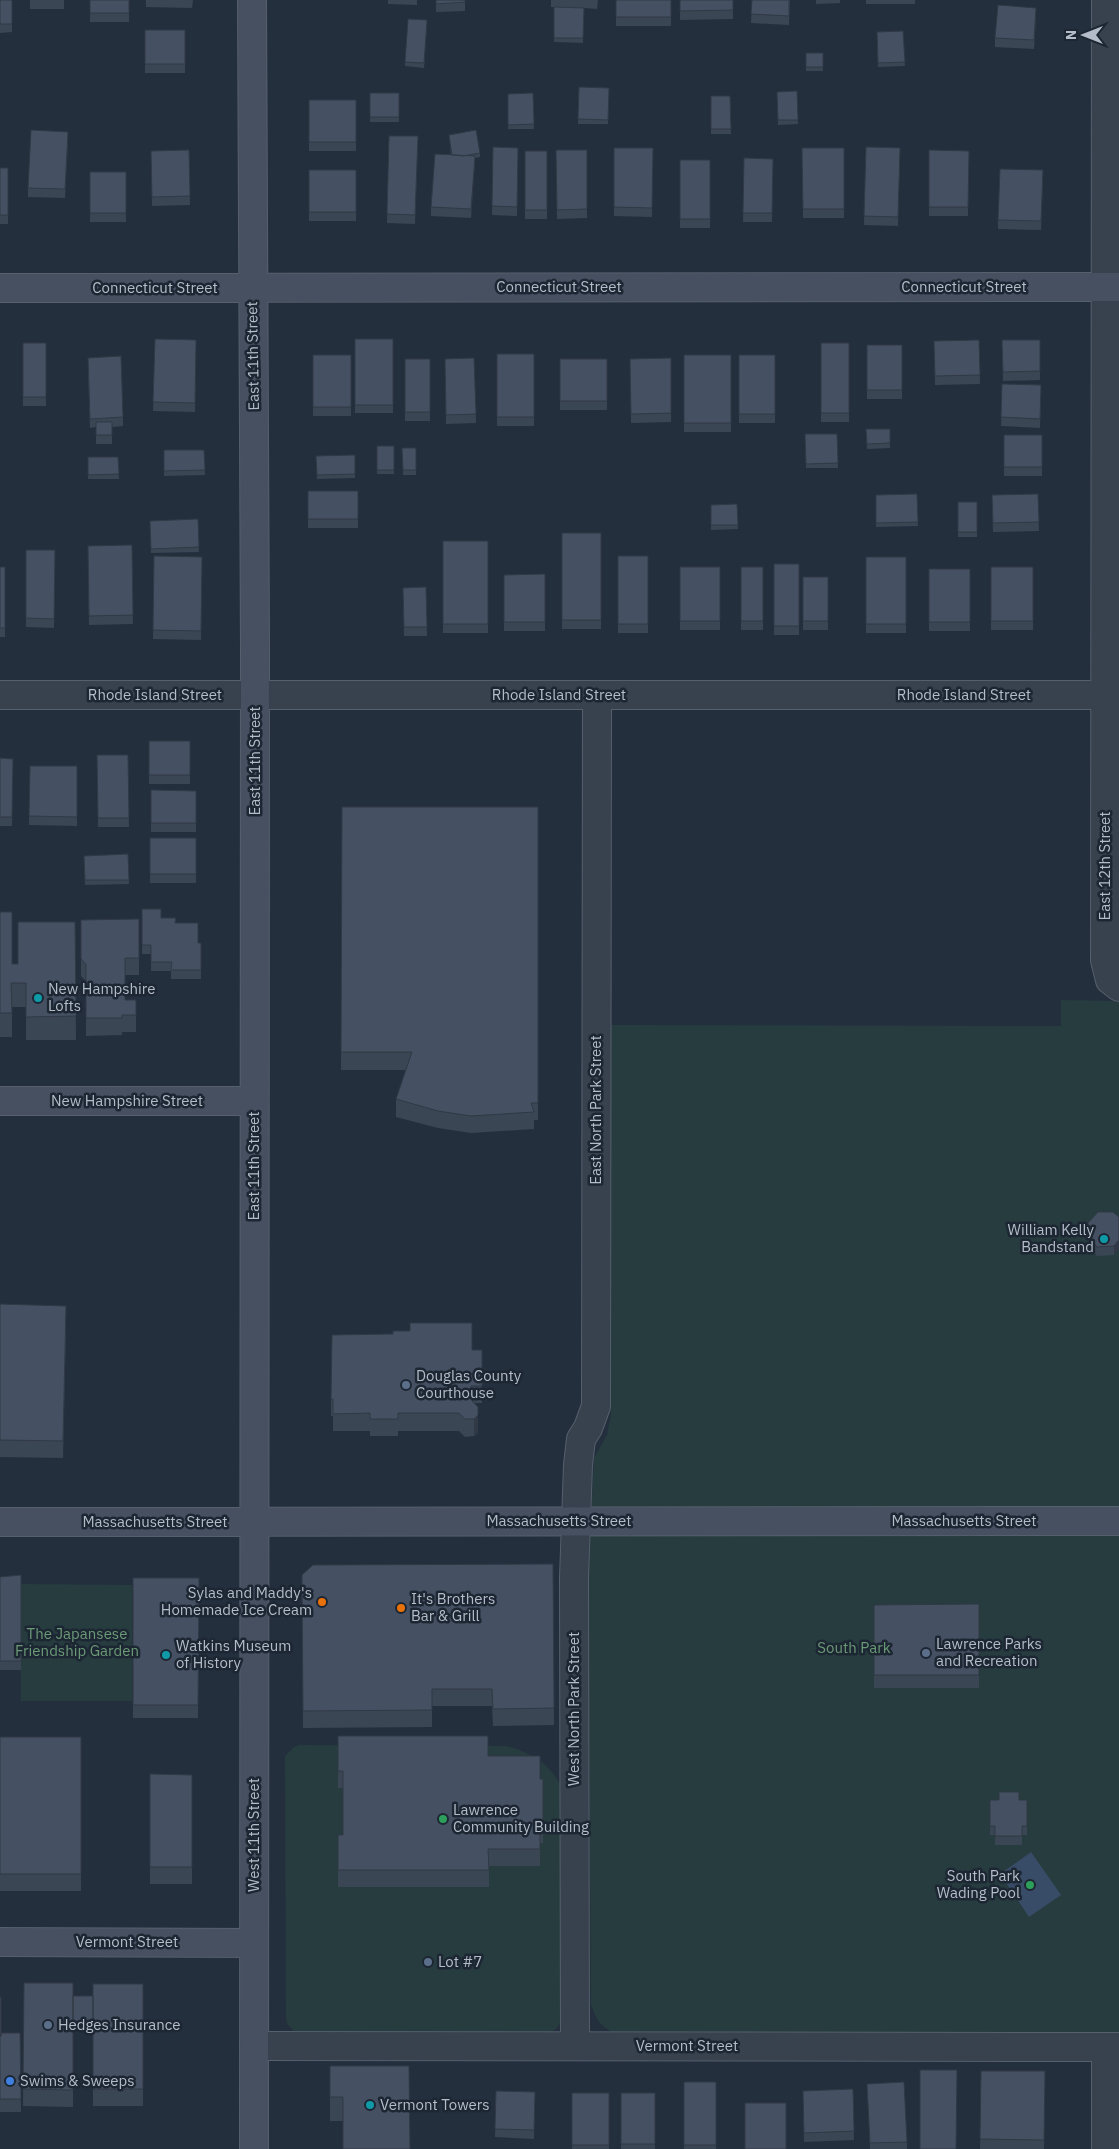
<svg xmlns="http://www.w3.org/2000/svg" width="1119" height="2149" font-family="'IBM Plex Sans',sans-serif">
  <rect width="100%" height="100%" fill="#242f3e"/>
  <path fill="#263c3f" d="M1061,1000L1119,1001V2034H620C602,2030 597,2021 591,2005L588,1582L594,1458L607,1435L611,1414V1025L1061,1026Z
    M21,1584L132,1585V1701H21Z
    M300,1745L507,1746C535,1754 557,1768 564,1796L563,2016C560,2025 557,2030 548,2034L296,2033L288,2025L286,2019L285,1756L294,1747Z"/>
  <path fill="#394c67" d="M1031,1852L1061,1895L1029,1917L1000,1874Z"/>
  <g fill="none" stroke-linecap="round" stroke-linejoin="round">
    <g stroke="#565f6c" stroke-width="30">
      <path id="street" d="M1106,0L1105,960L1110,980L1119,987
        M0,695H1119
        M254,2046L1119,2047
        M575,2046L574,1578L578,1465L581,1439L588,1428L596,1406L597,696
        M1106,2047V2149"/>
    </g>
    <g stroke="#565f6c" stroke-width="30">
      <path id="secondary" d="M252,0L255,650L254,2149
        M0,288L1119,287
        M0,1101H254
        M0,1522L1119,1521
        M0,1942L254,1943"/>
    </g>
    <use href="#street" stroke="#38414e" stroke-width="28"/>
    <use href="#secondary" stroke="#465061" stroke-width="28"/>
  </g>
  <path fill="#3b4654" d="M0,0H12V32L0,33Z
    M30,0H64V9H30Z
    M90,0H129V22H90Z
    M146,0H193L192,8L146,7Z
    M388,0H417V5L388,4Z
    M436,0H465V11L436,12Z
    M551,0H598L597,9L584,8L583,43L554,42V7H571H551Z
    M616,0H671V26H616Z
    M680,0H733V19L680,20Z
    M752,0H790L789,25L751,23Z
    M816,0H840V3L816,4Z
    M866,0H915V4H866Z
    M1036,17L1034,49L995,47V38Z
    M427,25L424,68L405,66V62Z
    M145,30H185V73H145Z
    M903,31L905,66L878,67L877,32Z
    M806,53H823V71H806Z
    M579,87L609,88L608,124H578Z
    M797,91L798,124L778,125L777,92Z
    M370,93H399V122H370Z
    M533,93L534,129H508V94Z
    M711,96H730L731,134H711Z
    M309,100H356V151H309Z
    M449,135L480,153V157L475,158L471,218L431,216V207L451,155Z
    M389,136H418L415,224L387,223Z
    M68,141L65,198L28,197V188Z
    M493,147L518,148L517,216L492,215Z
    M866,147L900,148L898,226L864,225Z
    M614,148H653L652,217L614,216Z
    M802,148H844V218H803Z
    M189,150L190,205L152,206L151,151Z
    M556,150H587V218L557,219Z
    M929,150L969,151L968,216H929Z
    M525,151H547V219H525Z
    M744,158L773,159L772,222H743Z
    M680,160H710V228H680Z
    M0,168H8V224H0Z
    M309,170H356V221H309Z
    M90,172H126V222H90Z
    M1043,179L1041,230L998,229V220Z
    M155,339L196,340L195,412L153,411Z
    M355,339H393V413H355Z
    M979,340L980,384L935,385L934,341Z
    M1002,340H1040V380L1003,381Z
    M23,343H46V406H23Z
    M821,343H849V422H821Z
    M867,345H902V399H867Z
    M497,354H534V426H497Z
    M313,355H351V416H313Z
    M684,355H731V432H684Z
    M739,355H775V423H739Z
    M474,358L476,423L446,424L445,359Z
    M671,358V422L631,423L630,359Z
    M405,359H430V421H405Z
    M560,359H607V410H560Z
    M88,366L123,417V426L112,427V444H96V427L90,428Z
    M1002,384L1041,385L1040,428L1001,426Z
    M866,429H890V448L867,449Z
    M805,434H837L838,468H806Z
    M1004,435H1042V476H1004Z
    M377,446H394V474H377Z
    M402,448H416V475H403Z
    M164,450H204L205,475L164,476Z
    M355,455V478L317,479L316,456Z
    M88,457H118L119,479H88Z
    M308,491H358V528H308Z
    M917,494L918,526L876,527V495Z
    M1038,494L1039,531L993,532L992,495Z
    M958,502H977V537H958Z
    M737,504L738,529L711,530V505Z
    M198,519L199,552L151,553L150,521Z
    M562,533H601V629H562Z
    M443,541H488V633H443Z
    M132,545L133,624L89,625L88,546Z
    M26,550H55L54,628L26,627Z
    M154,556L202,557L201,640L153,639Z
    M618,556H648V633H618Z
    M866,557H906V633H866Z
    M774,564H799V635H774Z
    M0,567H5V637H0Z
    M680,567H720V630H680Z
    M741,567H763V630H741Z
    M991,567H1033V630H991Z
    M929,569H970V631H929Z
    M545,574V631H504V575Z
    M803,577H828V630H803Z
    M426,587L427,636H404L403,588Z
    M149,741H190V784H149Z
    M97,755H128L129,827H98Z
    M0,758L13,759L12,826H0Z
    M30,766H77V826L29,825Z
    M151,790L196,791V832H151Z
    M342,807H538V1120H534V1129L471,1133L438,1128L396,1117V1099L406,1070H341Z
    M150,838H196V883H150Z
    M128,854L129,884L85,885L84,856Z
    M142,909L161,918L176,923L198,943H201V979H171V971H151V954H142Z
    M0,912L12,964H18L75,922L76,1040H26V1007H12V1037H0Z
    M139,919V975H125V1000H136V1032H122V1035L86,1036V981L81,976V920Z
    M1119,1217V1249L1114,1255L1097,1256L1089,1246L1088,1223Z
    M0,1304L66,1323L63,1458L0,1457Z
    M472,1350H482V1403H474L478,1424V1432L474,1436L465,1437L459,1431H398V1436H370V1431H333V1416H331V1399Z
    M553,1564L554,1725L493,1726L492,1706H432V1727L303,1728L302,1575Z
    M21,1575V1670H0V1577Z
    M133,1578H199L198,1718H133Z
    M979,1604V1688H874V1605Z
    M338,1736L488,1756L540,1779H543V1843H540V1866H489V1887H338V1835H343V1788H338Z
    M0,1737H81V1891H0Z
    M150,1774L192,1775V1884H150Z
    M990,1800H1027V1835H1022V1845H995V1835H990Z
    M24,1983L73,1996H93L143,1984V2106H93V2028H73V2000V2107L23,2106Z
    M0,1997L1,2033H20L21,2112H0Z
    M330,2066L410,2149L343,2121H330Z
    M981,2071H1045L1044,2149H980Z
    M684,2082H716V2149H684Z
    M867,2084L907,2142V2149H870Z
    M853,2089L854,2140L804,2142L803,2091Z
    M496,2091L535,2092L534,2139L495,2137Z
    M572,2093H609V2149H572Z
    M621,2093H655V2149H621Z"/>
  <path fill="#303945" d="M1036,8V17L1034,49V40Z
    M475,156V165L471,218V209Z
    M1119,1240V1249L1114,1255V1246Z
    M478,1407V1432L474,1436V1419Z"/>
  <path fill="#455162" stroke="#303945" d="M0,0H12V24H0Z
    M90,0H129V13H90Z
    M436,0H465V2L436,4Z
    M616,0H671V17H616Z
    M680,0H733V10L680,11Z
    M752,0H789V16L751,14Z
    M998,5L1036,8L1034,40L995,38Z
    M554,7L584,8L583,38H554Z
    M408,19L427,20L424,63L405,62Z
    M145,30H185V64H145Z
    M903,31L905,62L878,63L877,32Z
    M806,53H823V67H806Z
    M579,87L609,88L608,120L578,119Z
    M797,91L798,120H778L777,92Z
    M370,93H399V117H370Z
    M533,93L534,124L508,125V94Z
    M711,96H730L731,129H711Z
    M309,100H356V142H309Z
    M31,130L68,132L65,189L28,188Z
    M476,130L480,153L463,156L452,155L449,135Z
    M389,136H418L415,215L387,214Z
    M493,147L518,148L517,207L492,206Z
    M866,147L900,148L898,217L864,216Z
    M614,148H653L652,208L614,207Z
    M802,148H844V209H803Z
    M189,150L190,196L152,197L151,151Z
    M556,150H587V209L557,210Z
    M929,150L969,151L968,207H929Z
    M525,151H547V210H525Z
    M435,154L475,156L471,209L431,207Z
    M744,158L773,159L772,213H743Z
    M680,160H710V219H680Z
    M0,168H8V215H0Z
    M1000,169L1043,170L1041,221L998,220Z
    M309,170H356V212H309Z
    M90,172H126V213H90Z
    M155,339L196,340L195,403L153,402Z
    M355,339H393V405H355Z
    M979,340L980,375L935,376L934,341Z
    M1002,340H1040V371L1003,372Z
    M23,343H46V397H23Z
    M821,343H849V413H821Z
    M867,345H902V390H867Z
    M497,354H534V417H497Z
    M313,355H351V407H313Z
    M684,355H731V423H684Z
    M739,355H775V414H739Z
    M121,356L123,417L90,419L88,358Z
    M474,358L476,414L446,415L445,359Z
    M671,358V413L631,414L630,359Z
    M405,359H430V412H405Z
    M560,359H607V401H560Z
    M1002,384L1041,385L1040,419L1001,417Z
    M96,422H112V435H96Z
    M866,429H890V443L867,444Z
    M805,434H837L838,463L806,464Z
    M1004,435H1042V467H1004Z
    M377,446H394V470H377Z
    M402,448H416V470H403Z
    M164,450H204L205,470L164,471Z
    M355,455V474L317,475L316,456Z
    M88,457H118L119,474L88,475Z
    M308,491H358V519H308Z
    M917,494L918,522L876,523V495Z
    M1038,494L1039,522L993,523L992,495Z
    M958,502H977V532H958Z
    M737,504L738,525H711V505Z
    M198,519L199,547L151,549L150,521Z
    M562,533H601V620H562Z
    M443,541H488V624H443Z
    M132,545L133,615L89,616L88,546Z
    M26,550H55L54,619L26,618Z
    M154,556L202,557L201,631L153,630Z
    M618,556H648V624H618Z
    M866,557H906V624H866Z
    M774,564H799V626H774Z
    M0,567H5V628H0Z
    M680,567H720V621H680Z
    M741,567H763V621H741Z
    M991,567H1033V621H991Z
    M929,569H970V622H929Z
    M545,574V622H504V575Z
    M803,577H828V621H803Z
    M426,587L427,627H404L403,588Z
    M149,741H190V775H149Z
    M97,755H128L129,818H98Z
    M0,758L13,759L12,817H0Z
    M30,766H77V817L29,816Z
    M151,790L196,791V823H151Z
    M342,807H538V1103H531L534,1112L471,1116L438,1111L396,1099L412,1052H341Z
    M150,838H196V874H150Z
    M128,854L129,880H85L84,856Z
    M142,909H161V918H176L175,923H198V943H201V970H171L172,962H151V945H142Z
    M0,912H12V964H18V922H75L76,1016L26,1017V983H11L12,1013H0Z
    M139,919V958H125V1000H136V1015H122V1018H86V964L81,959V920Z
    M1098,1212H1113L1119,1217V1240L1114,1246L1097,1247L1089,1237L1088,1223Z
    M0,1304L66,1306L63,1441L0,1440Z
    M410,1323H472V1350H482V1386H471L472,1401L478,1407V1415L474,1419H465L459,1413H398V1419H370V1413L333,1414V1399H331L332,1335L393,1334V1331H410Z
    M553,1564L554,1708L493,1709L492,1689H432V1710L303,1711L302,1575L313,1565Z
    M21,1575V1661H0V1577Z
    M133,1578H199L198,1705H133Z
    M979,1604V1675H874V1605Z
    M338,1736H488V1756H540V1779H543V1826H540V1849H488L489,1870H338V1835H343V1771H338Z
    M0,1737H81V1874H0Z
    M150,1774L192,1775V1867H150Z
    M999,1792H1019V1800H1027V1826H1022V1836H995V1826H990V1800H999Z
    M24,1983H73V2090L23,2089Z
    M93,1984H143V2089H93Z
    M73,1996H93V2023H73Z
    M0,1997H1V2036H0Z
    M1,2033H20L21,2099H0V2036H1Z
    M330,2066H409L410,2149H343V2097H330Z
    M920,2070H957L956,2149H920Z
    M981,2071H1045L1044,2140L980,2139Z
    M684,2082H716V2145H684Z
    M904,2082L907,2142L870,2143L867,2084Z
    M853,2089L854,2131L804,2133L803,2091Z
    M496,2091L535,2092L534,2130L495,2129Z
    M572,2093H609V2145H572Z
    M621,2093H655V2144H621Z
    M745,2103H786V2149H745Z"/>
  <g fill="#0f9aa8" stroke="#1d2633" stroke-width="2">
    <circle cx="38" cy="998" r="5"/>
    <circle cx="1104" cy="1239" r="5"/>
    <circle cx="166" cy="1655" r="5"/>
    <circle cx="370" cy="2105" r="5"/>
  </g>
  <g fill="#5c6f8a" stroke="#1d2633" stroke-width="2">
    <circle cx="406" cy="1385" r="5"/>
    <circle cx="926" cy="1653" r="5"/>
    <circle cx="428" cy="1962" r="5"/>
    <circle cx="48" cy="2025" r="5"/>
  </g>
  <g fill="#e8710a" stroke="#1d2633" stroke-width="2">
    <circle cx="322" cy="1602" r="5"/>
    <circle cx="401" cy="1608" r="5"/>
  </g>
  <g fill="#2e9e5b" stroke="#1d2633" stroke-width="2">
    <circle cx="443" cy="1819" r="5"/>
    <circle cx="1030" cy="1885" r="5"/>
  </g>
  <circle fill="#3f7fe0" stroke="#1d2633" stroke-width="2" cx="10" cy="2081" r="5"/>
  <g text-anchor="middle" stroke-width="5" stroke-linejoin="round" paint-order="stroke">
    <g font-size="15" fill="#b4bcc9" stroke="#1d2633">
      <text x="559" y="292">Connecticut Street</text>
      <text x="964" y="292">Connecticut Street</text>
      <text x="155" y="293">Connecticut Street</text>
      <text transform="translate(253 356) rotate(-91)" y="5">East 11th Street</text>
      <text x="155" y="700">Rhode Island Street</text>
      <text x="559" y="700">Rhode Island Street</text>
      <text x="964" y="700">Rhode Island Street</text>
      <text transform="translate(255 761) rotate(-90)" y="5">East 11th Street</text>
      <text transform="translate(1105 866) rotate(-90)" y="5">East 12th Street</text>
      <text x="127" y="1106">New Hampshire Street</text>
      <text transform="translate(596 1110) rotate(-90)" y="5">East North Park Street</text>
      <text transform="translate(254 1166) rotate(-90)" y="5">East 11th Street</text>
      <text x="559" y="1526">Massachusetts Street</text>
      <text x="964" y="1526">Massachusetts Street</text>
      <text x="155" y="1527">Massachusetts Street</text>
      <text transform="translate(574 1709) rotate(-90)" y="5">West North Park Street</text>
      <text transform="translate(254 1835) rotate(-90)" y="5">West 11th Street</text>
      <text x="127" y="1947">Vermont Street</text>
      <text x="687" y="2051">Vermont Street</text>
    </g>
    <g font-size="15" fill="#b4bcc9" stroke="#1d2633" text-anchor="start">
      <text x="48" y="994">New Hampshire<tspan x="48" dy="17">Lofts</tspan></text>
      <text x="1094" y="1235" text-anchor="end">William Kelly<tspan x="1094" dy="17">Bandstand</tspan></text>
      <text x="416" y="1381">Douglas County<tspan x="416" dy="17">Courthouse</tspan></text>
      <text x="312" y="1598" text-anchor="end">Sylas and Maddy's<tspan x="312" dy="17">Homemade Ice Cream</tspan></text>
      <text x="411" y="1604">It's Brothers<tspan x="411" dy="17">Bar &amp; Grill</tspan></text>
      <text x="936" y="1649">Lawrence Parks<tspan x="936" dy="17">and Recreation</tspan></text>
      <text x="176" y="1651">Watkins Museum<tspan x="176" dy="17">of History</tspan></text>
      <text x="453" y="1815">Lawrence<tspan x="453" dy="17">Community Building</tspan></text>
      <text x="1020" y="1881" text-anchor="end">South Park<tspan x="1020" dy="17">Wading Pool</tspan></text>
      <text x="438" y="1967">Lot #7</text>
      <text x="58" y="2030">Hedges Insurance</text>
      <text x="20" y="2086">Swims &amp; Sweeps</text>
      <text x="380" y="2110">Vermont Towers</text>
    </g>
    <g font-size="15" fill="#6b9a76" stroke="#1d2633">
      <text x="77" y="1639">The Japansese<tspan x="77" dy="17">Friendship Garden</tspan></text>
      <text x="854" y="1653">South Park</text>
    </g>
  </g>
  <g transform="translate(1084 35) rotate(270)" stroke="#1d2633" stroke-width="4" paint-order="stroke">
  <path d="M0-4L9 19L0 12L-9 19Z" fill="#b4bcc9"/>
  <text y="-8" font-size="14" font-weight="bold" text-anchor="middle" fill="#b4bcc9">N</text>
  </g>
</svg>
